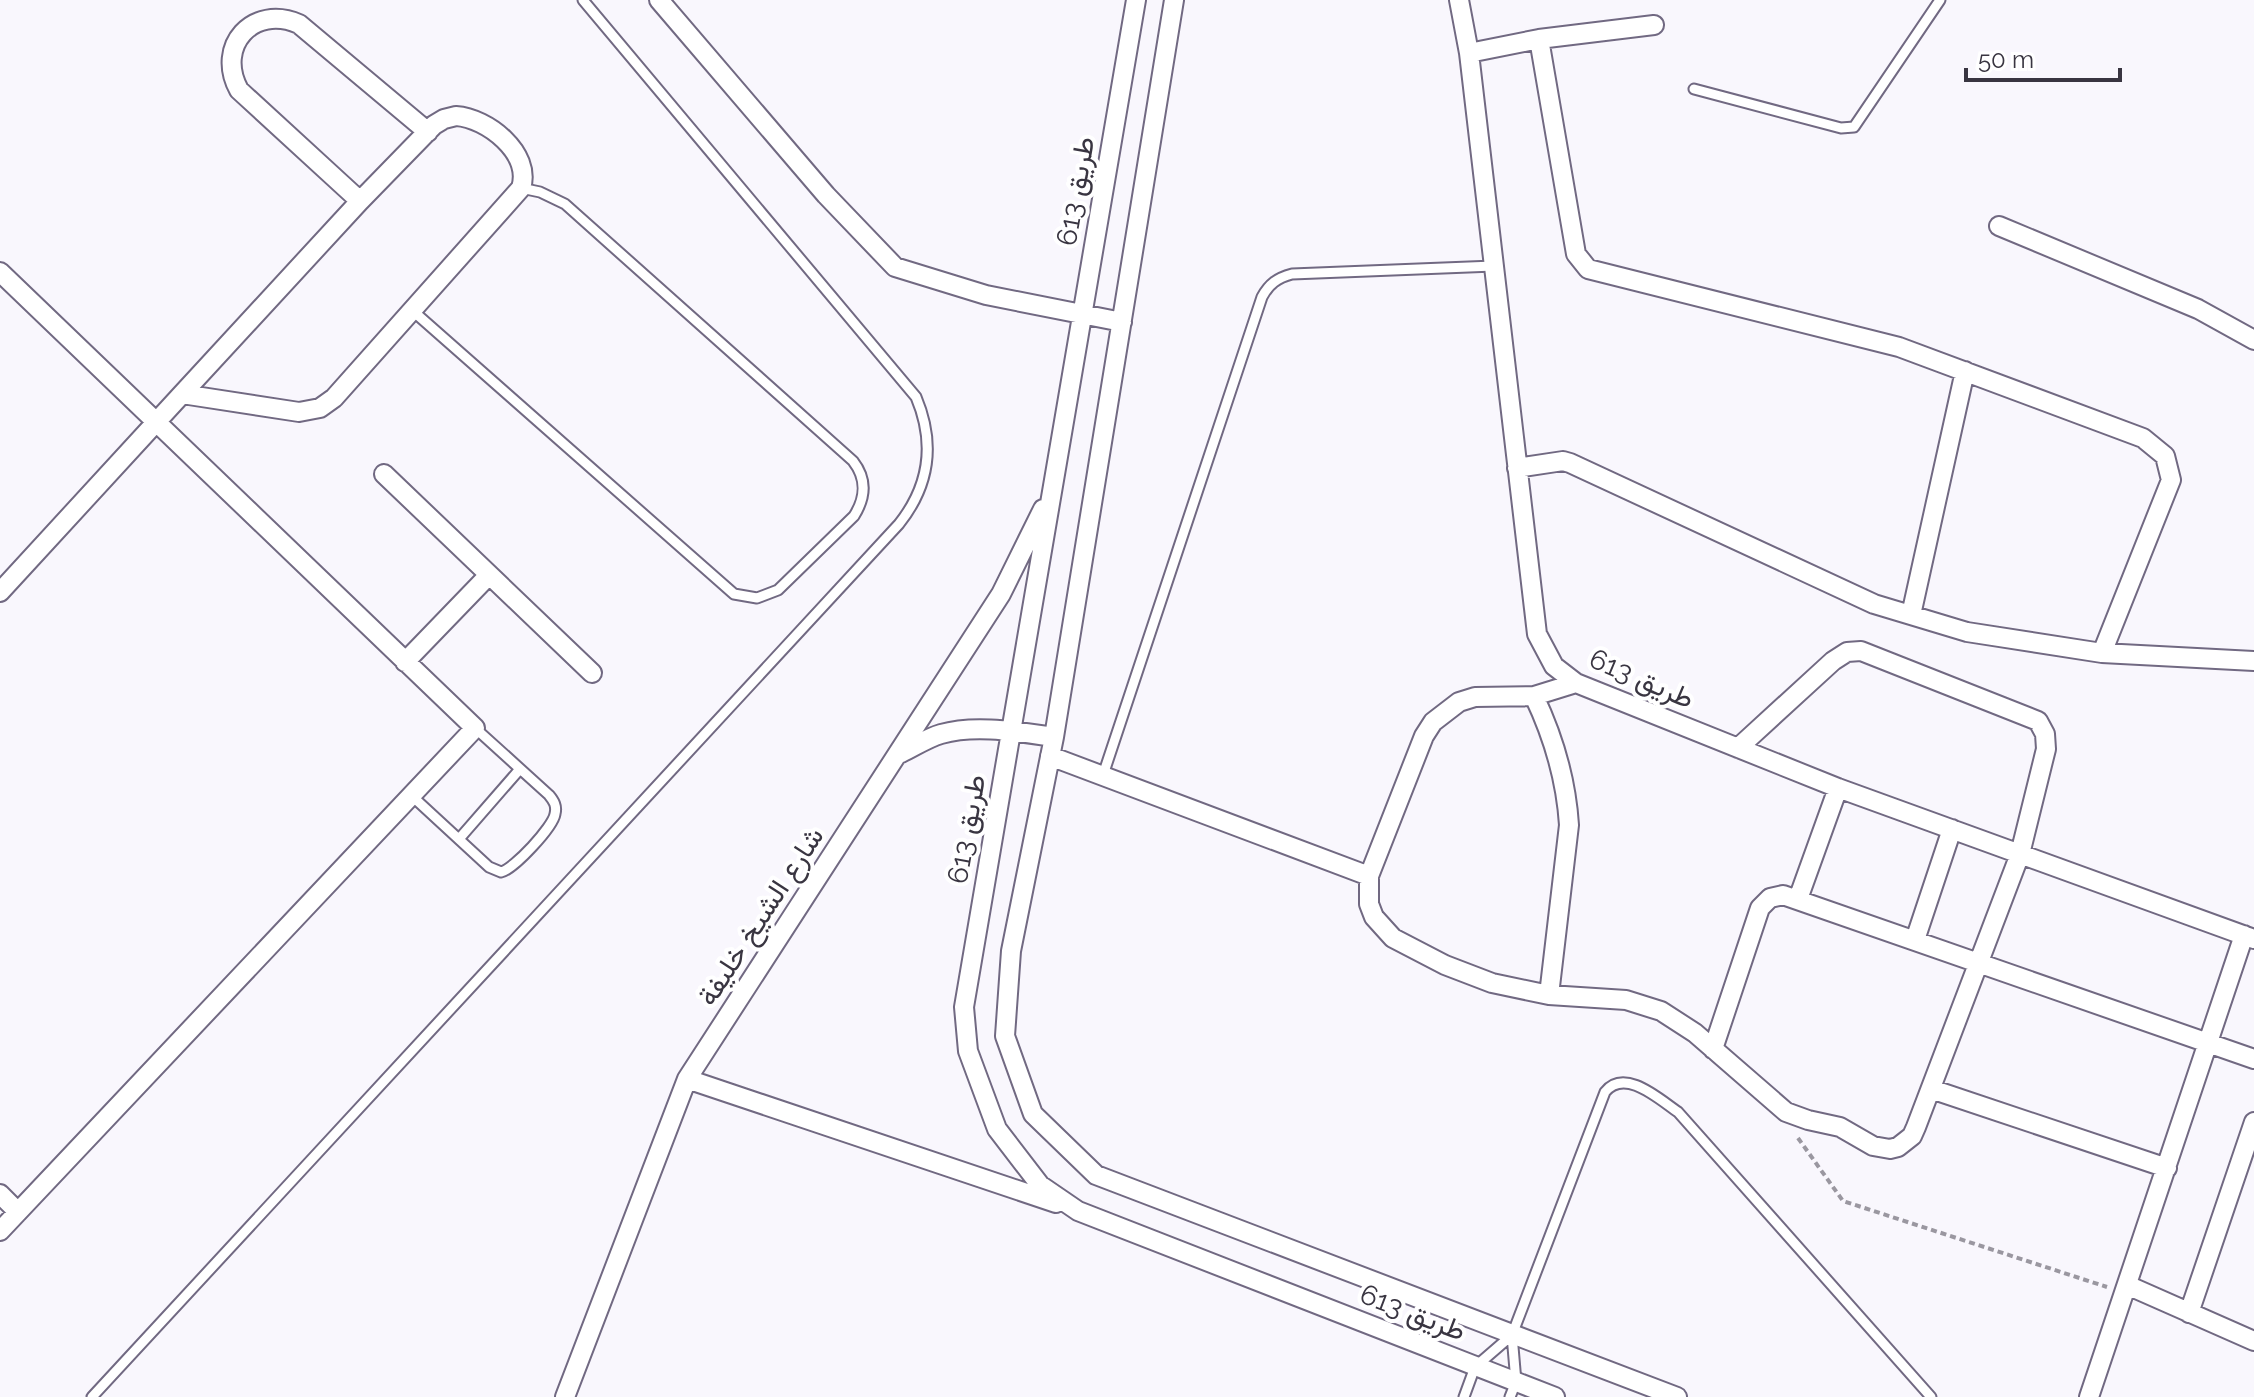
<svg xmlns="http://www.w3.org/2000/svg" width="2254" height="1397" font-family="Raleway,Vazirmatn,sans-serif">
  <rect width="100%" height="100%" fill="#f9f7fd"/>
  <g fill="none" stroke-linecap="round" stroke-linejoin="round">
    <g stroke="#716982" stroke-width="13">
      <path id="lane" d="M1694,89L1841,128L1854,127L1940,0
        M413,311L734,594L757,598L778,590L854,516C866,497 867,479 853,461L565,204L540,192L521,188
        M1103,775L1262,297C1269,284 1277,278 1292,274L1494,266
        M412,796L489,867L501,872C514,869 553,827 555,814C557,806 554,801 549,795L475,728
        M459,839L520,769
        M92,1397L899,524C930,485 935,442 916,397L583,0
        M1464,1397L1475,1367L1512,1335
        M1510,1397L1516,1382L1512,1335L1605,1092C1625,1067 1660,1100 1678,1112L1931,1397"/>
    </g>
    <g stroke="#716982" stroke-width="22">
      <path id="street" d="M659,0L826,195L895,267L986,295L1122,322
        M1136,0L964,1007L968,1051L997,1129L1040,1185L1078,1211L1555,1397
        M1174,0L1054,737L1011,951L1005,1036L1033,1114L1096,1175L1677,1397
        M1459,0L1469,53L1537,634L1554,666L1576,683L1838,788L2254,939
        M1539,39L1576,254L1588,269L1899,347L2143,438L2165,456L2171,480L2102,653
        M1469,53L1539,39L1654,25
        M456,116C487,118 532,153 521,188L334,398L320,408L299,412L182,394L360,201L434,125L444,119Z
        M360,201L239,90C215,46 253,4 299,24L428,132
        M1999,226L2198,309L2254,340
        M0,272L475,728L0,1231
        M1517,468L1563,461L1570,463L1874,604L1967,632L2102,653L2254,661
        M384,474L592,673
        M0,592L182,394
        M1911,615L1965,371
        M405,662L489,575
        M1576,683L1534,696L1475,697L1459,702L1433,722L1424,736L1369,876V904L1374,917L1393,938L1445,965L1492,983L1549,995L1626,1000L1661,1011L1695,1033L1786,1112L1808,1120L1840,1127L1873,1146L1890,1149L1898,1147L1912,1136L1916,1127L2020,854L2046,749L2045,734L2038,721L1861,651L1847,652L1833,661L1738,748
        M1534,696C1554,738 1566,778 1569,825L1549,995
        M901,753C914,747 927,738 941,734C976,724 1018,732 1054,737
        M1050,756L1369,876
        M1798,899L1838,788
        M1915,940L1952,829
        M1713,1049L1760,908L1770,898L1783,895L2254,1059
        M687,1079L1056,1203
        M1931,1089L2167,1168
        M0,1194L18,1212
        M2127,1285L2254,1341
        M2189,1313L2254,1122
        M565,1397L687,1079L1001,594L1043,509
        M2089,1397L2244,935"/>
    </g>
    <path stroke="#9a97a0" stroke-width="4" stroke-dasharray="6 4" stroke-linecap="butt" d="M1798,1138L1843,1201L2107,1287"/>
    <use href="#lane" stroke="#fff" stroke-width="9"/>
    <use href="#street" stroke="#fff" stroke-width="18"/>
  </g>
  <g text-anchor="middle" stroke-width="8" stroke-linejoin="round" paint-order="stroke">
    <g font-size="28" fill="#393541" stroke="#fff">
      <text transform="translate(1075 191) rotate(-80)" y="10">طريق 613</text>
      <text transform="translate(1642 678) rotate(23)" y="10">طريق 613</text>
      <text transform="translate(966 829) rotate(-80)" y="10">طريق 613</text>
      <text transform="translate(760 916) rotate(-57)" y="10">شارع الشيخ خليفة</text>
      <text transform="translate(1413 1312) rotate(21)" y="10">طريق 613</text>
    </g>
  </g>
  <path d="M1966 68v12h154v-12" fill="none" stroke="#393541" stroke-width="4"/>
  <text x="1978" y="68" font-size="24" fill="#393541" stroke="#ffffff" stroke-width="6" paint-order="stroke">50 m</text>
</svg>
